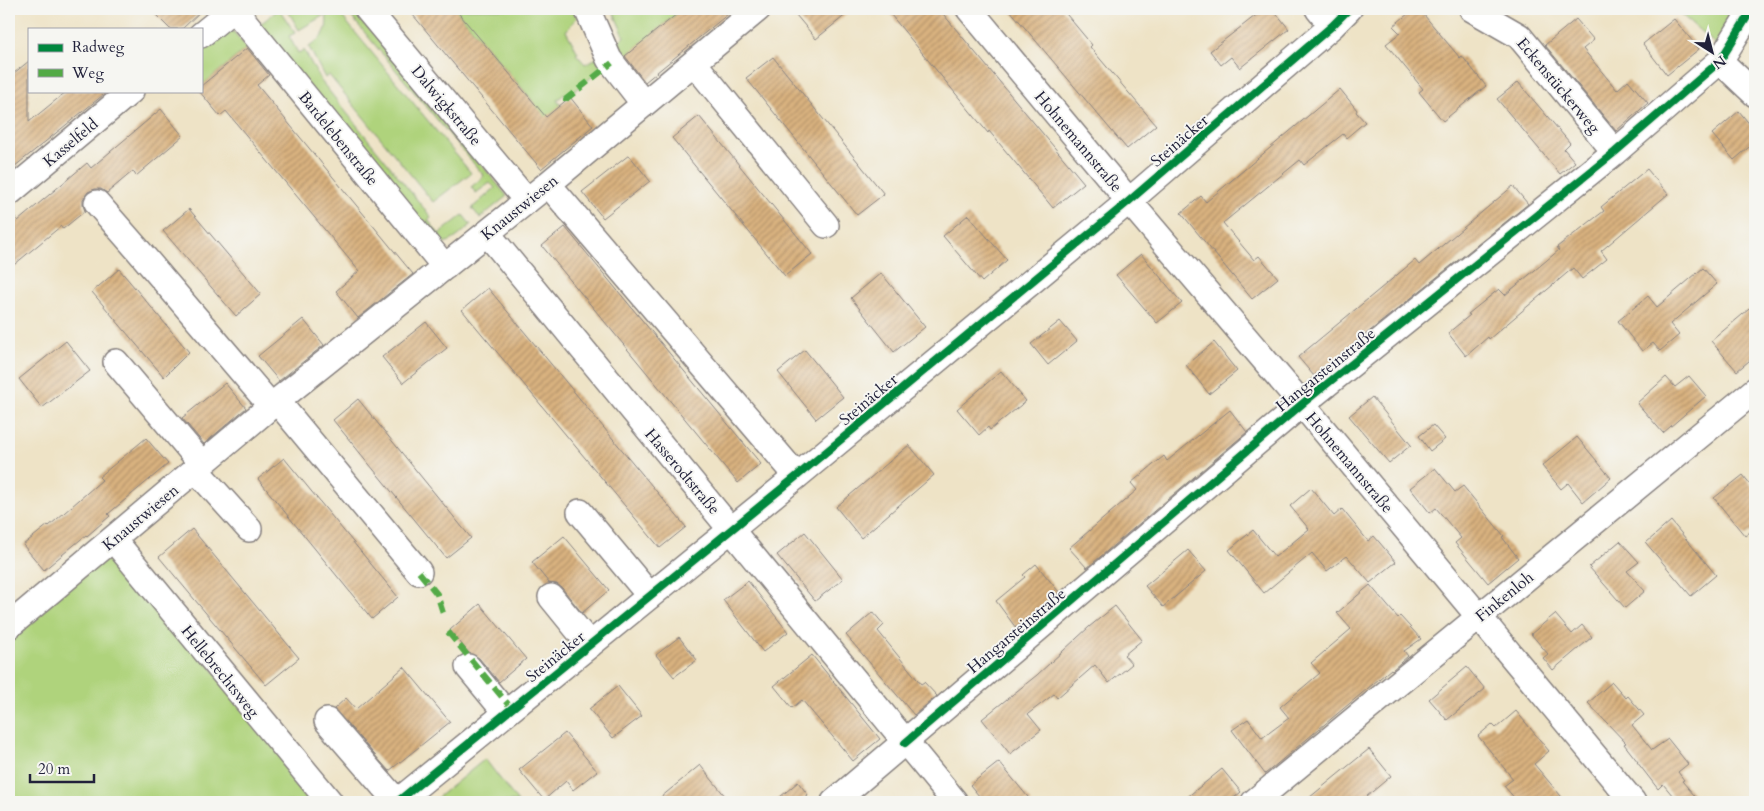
<svg xmlns="http://www.w3.org/2000/svg" width="1764" height="811" font-family="Cardo,serif">
  <defs>
    <pattern id="building-hatch" width="6" height="6" patternUnits="userSpaceOnUse" patternTransform="scale(1.25)"><rect width="6" height="6" fill="#d9b27f"/><path d="M-1 1l2-2M0 6l6-6M5 7l2-2" fill="none" stroke="#b09069"/></pattern>
  </defs>
  <rect width="100%" height="100%" fill="#f6f6f2"/>
  <filter id="ink" filterUnits="userSpaceOnUse"><feTurbulence type="fractalNoise" baseFrequency=".02" numOctaves="2"/><feDisplacementMap in="SourceGraphic" scale="10" xChannelSelector="R" yChannelSelector="G"/><feConvolveMatrix kernelMatrix="1 2 1 2 8 2 1 2 1" color-interpolation-filters="sRGB"/></filter>
  <filter id="wash" filterUnits="userSpaceOnUse"><feTurbulence type="fractalNoise" baseFrequency=".0096" numOctaves="4" result="noise"/><feDisplacementMap in="SourceGraphic" scale="20" xChannelSelector="R" yChannelSelector="G"/><feGaussianBlur stdDeviation="1.12" result="paint"/><feColorMatrix in="noise" values="0 0 0 0 0 0 0 0 0 0 0 0 0 0 0 0 0 1.4 0 .05"/><feComposite in="paint" operator="in"/></filter>
  <g filter="url(#wash)">
    <rect width="100%" height="100%" fill="#eee3c6"/>
    <path fill="#afd37c" stroke="#687a5c" d="M279,9L295,33L289,36L298,53L304,50L321,81L431,217L428,220L439,234L463,215L471,225C460,234 451,246 435,242L258,26Z
      M287,9H336L471,173L433,202L329,75L325,78L309,47C323,37 329,31 326,14L299,30Z
      M345,9H356L507,196L480,218L472,208L495,188L490,183L476,193L471,187L484,176Z
      M455,9H576L578,16L566,31L578,53L576,54L585,64L599,57L604,67L571,94L563,95L557,100L561,106L535,126L532,100Z
      M612,9H683L621,60L612,51L624,36Z
      M1675,9H1747L1722,50Z
      M226,30L233,31L247,48L201,86V50Z
      M114,547L319,802H9V634Z
      M485,759L518,802H432Z"/>
    <g id="blocks">
      <path fill="url(#building-hatch)" d="M150,9H203L182,29H170Z
        M408,9H455L546,117L570,97L593,126L541,169Z
        M683,9H734L645,82L625,56Z
        M791,9H853L816,39Z
        M886,9H939L1084,183L1053,208L989,131L988,133Z
        M1009,9H1062L1092,45L1090,47L1156,125L1127,149Z
        M1264,9H1273L1289,29L1240,68L1231,57L1221,65L1210,51Z
        M1414,9H1419L1460,58L1462,56L1486,86L1443,121L1419,92L1423,89L1386,44L1400,33L1393,26Z
        M1576,19L1594,40L1583,49L1617,90L1628,80L1648,103L1616,131L1545,45Z
        M1674,19L1699,49L1667,75L1643,44Z
        M247,48L269,75L257,85L413,274L358,318L336,291L359,271L226,111L220,116L199,91H201V86Z
        M773,57L884,194L857,215L746,78Z
        M29,61V122L67,91H108L9,171V77Z
        M1518,82L1570,143L1564,149L1575,162L1560,174L1497,99Z
        M1340,89L1357,110L1356,112L1365,122L1346,138L1343,134L1304,165L1300,160L1223,223L1254,260L1259,256L1278,278L1252,299L1181,213L1201,196L1206,202Z
        M161,109L183,136L136,176L133,171L107,193L101,189H95L88,192L83,199V205L85,211L63,229L61,226L9,269V209L18,221L87,163L91,168Z
        M1739,111L1755,131V142L1734,160L1712,134Z
        M699,116L812,254L785,276L672,138Z
        M629,155L650,181L603,218L582,192Z
        M1647,169L1668,194L1601,251L1607,259L1582,279L1573,268L1489,339L1488,337L1466,356L1448,333L1470,315L1468,314L1499,289L1505,295L1559,250L1557,247L1604,211L1601,207Z
        M1513,186L1528,204L1314,376L1298,357L1415,260L1419,265Z
        M189,209L261,294L236,316L163,231Z
        M968,215L1007,260L982,282L943,236Z
        M565,227L761,464L738,483L542,246Z
        M1141,254L1182,303L1157,323L1116,275Z
        M1703,268L1717,284L1670,324L1679,335L1660,351L1653,343L1642,351L1618,321L1648,296L1657,307Z
        M119,269L189,352L164,377L92,292Z
        M881,273L925,327L894,352L851,298Z
        M488,288L686,527L660,548L462,310Z
        M1755,304V356L1737,371L1711,341Z
        M303,319L324,345L279,381L258,356Z
        M1060,321L1077,341L1048,365L1031,344Z
        M426,322L447,348L403,383L382,357Z
        M66,341L90,371L42,408L19,379Z
        M1214,342L1237,371L1209,394L1186,365Z
        M805,350L843,397L816,419L778,372Z
        M1001,371L1026,401L990,430L988,427L979,435L957,409Z
        M1689,376L1706,396L1663,433L1637,403L1666,377L1675,387Z
        M225,383L246,408L204,444L182,418Z
        M1372,397L1411,445L1389,463L1349,416Z
        M358,399L471,538L446,558L333,420Z
        M1230,410L1247,432L1087,568L1069,548L1137,490L1131,483L1164,456L1167,461Z
        M1433,425L1445,439L1430,451L1419,436Z
        M1577,437L1611,478L1583,502L1568,483L1561,489L1542,466Z
        M146,438L168,464L108,514L110,516L87,536L86,535L44,570L23,545L48,525L49,526L102,480L99,477Z
        M909,445L934,475L861,538L836,507Z
        M284,458L398,597L372,619L258,479Z
        M1435,468L1455,492L1463,486L1504,536L1502,537L1518,558L1488,583L1455,543L1461,538L1436,508L1430,513L1410,488Z
        M1743,475L1755,490V528L1745,536L1714,498Z
        M1311,488L1334,516L1342,509L1368,541L1374,536L1396,562L1370,583L1347,556L1327,571L1312,553L1264,593L1229,550L1253,530L1275,557L1309,529L1290,506Z
        M1671,521L1716,575L1691,596L1646,543Z
        M192,529L299,658L266,685L159,557Z
        M805,532L843,579L815,601L777,555Z
        M564,536L609,590L582,613L562,588L557,584L549,583L532,562Z
        M1620,541L1639,562L1627,571L1645,591L1625,608L1589,567Z
        M1188,550L1206,571L1163,607L1145,586Z
        M1036,564L1059,592L1016,628L996,601L1025,577L1023,575Z
        M748,581L788,632L763,652L723,600Z
        M1370,585L1398,618L1400,616L1421,639L1404,651L1408,656L1392,670L1391,669L1265,774L1232,730L1248,719L1262,738L1289,718L1280,707L1320,673L1311,663L1351,629L1337,613Z
        M480,604L526,659L499,682L479,658L469,653L450,630Z
        M1115,606L1142,640L1124,655L1132,664L1109,683L1095,665L1057,698L1054,694L1028,714L1041,730L1010,754L982,719L1037,675L1089,627Z
        M873,612L884,625L878,631L921,684L924,682L937,696L914,715L846,635Z
        M1555,614L1572,634L1582,625L1592,637L1553,670L1543,658L1548,654L1531,634Z
        M679,637L697,660L674,677L656,655Z
        M812,655L880,739L853,761L802,700L792,708L774,686Z
        M404,667L450,722L389,771L334,709L346,698L356,709Z
        M1467,667L1485,689L1447,720L1429,699Z
        M1612,682L1626,698L1628,696L1644,715L1632,725L1652,750L1668,739L1688,764L1678,772L1684,780L1682,781L1700,802H1678L1663,784L1658,789L1637,762H1638L1624,744L1626,743L1588,703Z
        M618,686L642,716L613,738L589,709Z
        M1516,711L1549,751L1534,764L1566,802H1518L1504,786L1513,779L1478,736L1492,724L1496,728Z
        M565,733L597,771L573,790L566,781L544,800L519,770Z
        M1369,749L1391,776L1360,802H1304Z
        M999,762L1032,802H984L970,785Z
        M700,765L730,802H655Z
        M1222,769L1241,792L1229,802H1181Z
        M798,782L808,795L799,802H774Z"/>
    </g>
  </g>
  <g filter="url(#ink)">
    <use href="#blocks" fill-opacity="0" stroke="#888280" stroke-width="1"/>
    <g fill="none" stroke-linecap="round" stroke-linejoin="round">
      <g stroke="#888280" stroke-width="28">
        <path id="minor" d="M234,9L445,267
          M367,9L527,201
          M587,9L609,59L644,104
          M969,9L1129,201L1302,404L1633,802
          M1318,9L1332,26
          M1472,9L1519,36L1615,152
          M201,35L233,9
          M1720,61L1755,94
          M694,63L826,225
          M548,184L797,476
          M9,193L131,91
          M97,203L138,250L271,406
          M487,233L955,802
          M116,362L202,464
          M277,401L419,572
          M196,470L249,529
          M580,512L650,596
          M113,539L330,802
          M551,597L590,645
          M9,626L271,406L548,184L758,9
          M468,667L506,713
          M327,721L397,802L797,476L1129,201L1332,26L1349,9
          M834,802L1302,404L1615,152L1720,61L1752,9
          M1254,802L1755,390"/>
      </g>
      <use href="#minor" stroke="#fff" stroke-width="25"/>
      <path stroke="#53aa46" stroke-width="6" stroke-dasharray="12 6" stroke-linecap="butt" d="M566,101V99L612,63
        M419,572L437,594L444,616
        M448,632L512,709"/>
      <g stroke="#f6f6f2" stroke-width="11">
        <path id="cycleway" d="M905,743L1302,404L1615,152L1720,61L1752,9
          M397,802L797,476L1129,201L1332,26L1349,9"/>
      </g>
      <use href="#cycleway" stroke="#00873e" stroke-width="8"/>
    </g>
  </g>
  <g text-anchor="middle" stroke-width="4" stroke-linejoin="round" paint-order="stroke">
    <g font-size="16" fill="#22223b" stroke="#f6f6f2">
      <text transform="translate(1559 85) rotate(50)" y="6">Eckenstückerweg</text>
      <text transform="translate(447 105) rotate(50)" y="6">Dalwigkstraße</text>
      <text transform="translate(339 138) rotate(51)" y="6">Bardelebenstraße</text>
      <text transform="translate(1179 140) rotate(-41)" y="6">Steinäcker</text>
      <text transform="translate(1079 141) rotate(50)" y="6">Hohnemannstraße</text>
      <text transform="translate(70 142) rotate(-40)" y="6">Kasselfeld</text>
      <text transform="translate(519 207) rotate(-39)" y="6">Knaustwiesen</text>
      <text transform="translate(1325 369) rotate(-39)" y="6">Hangarsteinstraße</text>
      <text transform="translate(868 399) rotate(-40)" y="6">Steinäcker</text>
      <text transform="translate(1350 462) rotate(50)" y="6">Hohnemannstraße</text>
      <text transform="translate(683 471) rotate(50)" y="6">Hasserodtstraße</text>
      <text transform="translate(140 517) rotate(-40)" y="6">Knaustwiesen</text>
      <text transform="translate(1504 596) rotate(-39)" y="6">Finkenloh</text>
      <text transform="translate(1016 630) rotate(-40)" y="6">Hangarsteinstraße</text>
      <text transform="translate(555 656) rotate(-39)" y="6">Steinäcker</text>
      <text transform="translate(221 671) rotate(51)" y="6">Hellebrechtsweg</text>
    </g>
  </g>
  <rect width="1764" height="811" fill="none" stroke="#f6f6f2" stroke-width="30"/>
  <rect x="28" y="28" width="175" height="65" fill="#f6f6f2" stroke="#a1a1a9"/>
  <rect x="38" y="44" width="25" height="8" fill="#00873e" stroke="#a1a1a9"/>
  <text x="72" y="52" font-size="15" fill="#22223b">Radweg</text>
  <rect x="38" y="69" width="25" height="8" fill="#53aa46" stroke="#a1a1a9"/>
  <text x="72" y="78" font-size="15" fill="#22223b">Weg</text>
  <g transform="translate(1712 52) rotate(144)" stroke="#f6f6f2" stroke-width="4" paint-order="stroke">
  <path d="M0-4L9 19L0 12L-9 19Z" fill="#22223b"/>
  <text y="-8" font-size="14" font-weight="bold" text-anchor="middle" fill="#22223b">N</text>
  </g>
  <path d="M30 774v8h64v-8" fill="none" stroke="#22223b" stroke-width="2.5"/>
  <text x="38" y="774" font-size="15" fill="#22223b" stroke="#f6f6f2" stroke-width="4" paint-order="stroke">20 m</text>
</svg>
